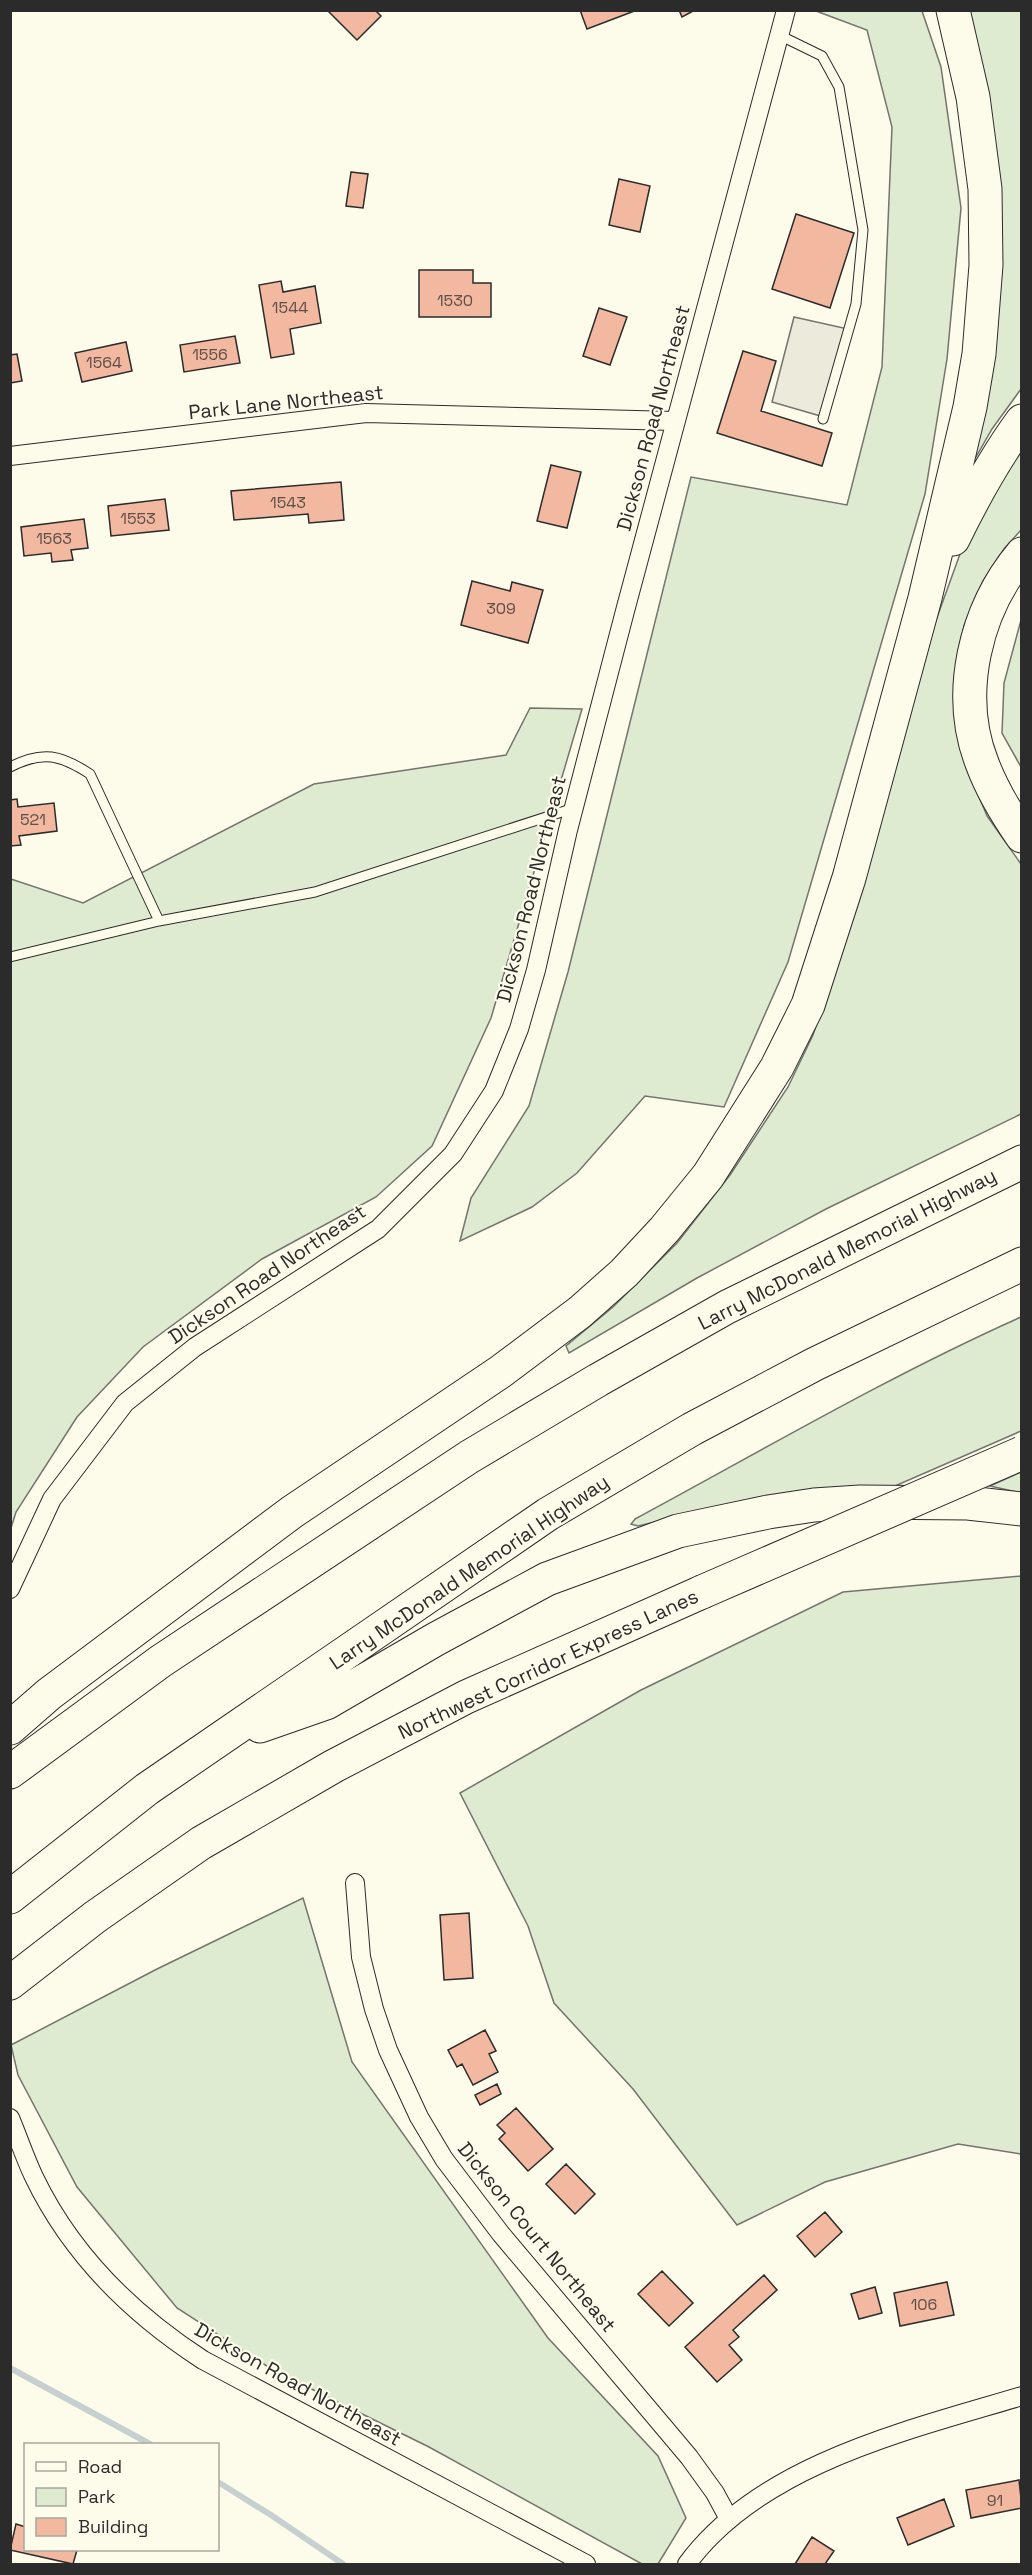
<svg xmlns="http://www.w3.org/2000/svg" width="1032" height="2575" font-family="'Space Grotesk',sans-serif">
  <rect width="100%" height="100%" fill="#fdfbea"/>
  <path fill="#deebd1" stroke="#74746e" stroke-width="1.5" d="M816,11H922L941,67L961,208L947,359L925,494L788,962L724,1107L645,1096L577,1173L532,1207L460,1241L471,1198L529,1106L568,972L691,477L847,505L882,367L892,127L867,30Z
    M967,11H1021V389L992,429L976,457L967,451L983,392Z
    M1021,441V530L1004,549L983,581L964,626L957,673L963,758L987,816L1021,864V1114L826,1209L697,1278L569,1353L566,1346L613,1307L677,1243L730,1175L788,1087L813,1035L855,912L935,623L964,543Z
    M1021,620V767L1002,733L1004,683Z
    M530,708L582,709L491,1018L432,1146L376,1197L262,1259L143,1347L77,1417L16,1512L11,1528V879L83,903L314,784L506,755Z
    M1021,1317V1431L895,1486L749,1500L638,1526L631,1524L635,1519C763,1450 889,1376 1021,1317Z
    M1021,1472V1493L990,1486Z
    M1021,1576V2154L958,2144L825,2182L737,2225L633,2089L554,2003L528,1926L460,1793L641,1690L843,1592Z
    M303,1898L352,2062L548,2338L658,2456L686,2518L658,2564H642L429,2447L273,2370L177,2308L77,2187L18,2075L11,2045L157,1969Z"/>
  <path fill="#eceadb" stroke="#74746e" stroke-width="1.5" d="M794,317L848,329L824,417L772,402Z"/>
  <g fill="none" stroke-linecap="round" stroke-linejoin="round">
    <path stroke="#c7d0d0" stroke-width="6" d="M10,2368L150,2444
      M218,2482L271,2515L343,2564"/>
  </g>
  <path fill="#f2b8a0" stroke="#2b2b2b" stroke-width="1.5" d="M327,10H375L381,16L357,40Z
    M580,10H637L587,29Z
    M679,10H695L682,17Z
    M351,172L368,174L363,208L346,206Z
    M619,179L650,186L640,232L609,225Z
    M796,214L854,233L830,308L772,289Z
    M419,270H473V283H491V317H419Z
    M281,281L283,292L315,286L321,323L290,329L294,354L271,358L259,285Z
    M599,308L627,317L610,365L583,356Z
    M235,336L240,363L184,372L180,345Z
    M126,342L132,371L82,382L75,353Z
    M743,351L776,361L761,411L832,433L822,466L717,433Z
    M17,354L22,381L10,383V355Z
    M551,465L581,472L567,528L537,521Z
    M341,482L344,520L309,523L308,514L234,520L231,491Z
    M165,499L169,530L111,536L108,506Z
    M84,519L88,548L71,550L73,560L52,562L51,553L24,556L21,527Z
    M472,581L510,591L512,582L543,590L528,643L461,625Z
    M17,799L18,807L54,803L57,831L19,836L21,845L10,846V800Z
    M469,1913L473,1978L444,1980L440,1915Z
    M485,2030L496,2051L489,2054L498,2072L473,2085L462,2064L457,2067L448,2050Z
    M497,2084L501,2094L480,2105L475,2095Z
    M516,2108L553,2149L528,2171L499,2139L505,2133L497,2125Z
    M566,2164L595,2194L575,2214L546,2184Z
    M825,2212L842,2232L815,2257L797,2236Z
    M662,2271L693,2303L669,2326L638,2294Z
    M764,2275L777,2290L733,2330L739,2337L729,2345L742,2360L717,2382L685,2347Z
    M947,2282L954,2315L900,2326L894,2293Z
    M875,2287L882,2313L859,2319L851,2294Z
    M1019,2480L1022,2508L971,2518L966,2490Z
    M944,2499L954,2526L908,2545L897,2518Z
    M16,2524L26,2527V2550H77L73,2564L10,2550Z
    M812,2537L834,2551L825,2564H795Z"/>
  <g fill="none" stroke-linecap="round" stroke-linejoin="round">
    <g stroke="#2b2b2b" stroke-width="11">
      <path id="lane" d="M779,35L822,56L839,87L863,230L856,304L823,419
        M10,767C43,750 61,755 90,774L159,921
        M10,957L159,921L315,892L574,808"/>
    </g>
    <g stroke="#2b2b2b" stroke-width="20">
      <path id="street" d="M10,456L366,413L675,421
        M10,1589L52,1499L125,1403L195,1347L378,1229L453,1154L494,1091L519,1029L536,970L568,830L625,611L786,10
        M355,1883L361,1957L374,2009L388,2050L419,2117L444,2159L501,2234L689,2457L715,2493L729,2519
        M10,2118C18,2137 25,2158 34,2177C71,2254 132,2314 203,2360L586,2564
        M687,2564C760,2464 909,2430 1022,2396"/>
    </g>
    <g stroke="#2b2b2b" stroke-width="35">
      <path id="highway" d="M953,539C973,498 995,458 1022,421
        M1022,554C975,610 955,694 982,763C992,790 1006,813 1022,836
        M260,1726L326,1703L436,1639L547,1579L678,1531L768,1512L814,1505L860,1502L968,1503L1022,1509
        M10,1728L49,1694L292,1512L500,1372L580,1312L624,1273L664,1230L708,1176L777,1067L808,1005L849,878L925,598L970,407L979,354L986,265L985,189L973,97L953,10
        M10,1772L161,1661L469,1457L598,1380L727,1307L1022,1162
        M10,1897L147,1789L548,1514L692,1429L815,1364L1022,1264
        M10,1983L95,1917L201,1843L334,1766L466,1697L702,1592"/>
    </g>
    <use href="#lane" stroke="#fdfbea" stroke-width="9"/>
    <use href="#street" stroke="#fdfbea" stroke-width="18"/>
    <use href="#highway" stroke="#fdfbea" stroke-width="33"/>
    <g stroke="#2b2b2b" stroke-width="35" stroke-linecap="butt">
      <path id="highway-bridge" d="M702,1592L1022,1453"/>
    </g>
    <use href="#highway-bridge" stroke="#fdfbea" stroke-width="33"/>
  </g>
  <g text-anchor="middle" stroke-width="4.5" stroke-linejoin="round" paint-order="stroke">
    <g font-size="16" fill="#5d4e48">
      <text x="455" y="306">1530</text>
      <text x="290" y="313">1544</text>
      <text x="210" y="360">1556</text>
      <text x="104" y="368">1564</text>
      <text x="288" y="508">1543</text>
      <text x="138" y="524">1553</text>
      <text x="54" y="544">1563</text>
      <text x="501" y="614">309</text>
      <text x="33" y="825">521</text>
      <text x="924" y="2310">106</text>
      <text x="995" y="2506">91</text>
    </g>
    <g font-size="20" fill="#2b2b2b" stroke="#fdfbea">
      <text transform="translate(286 402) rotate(-6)" y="7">Park Lane Northeast</text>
      <text transform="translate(653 418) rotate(-75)" y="7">Dickson Road Northeast</text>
      <text transform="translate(531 889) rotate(-76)" y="7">Dickson Road Northeast</text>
      <text transform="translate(847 1249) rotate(-27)" y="7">Larry McDonald Memorial Highway</text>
      <text transform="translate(267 1274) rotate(-34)" y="7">Dickson Road Northeast</text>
      <text transform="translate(469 1572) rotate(-34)" y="7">Larry McDonald Memorial Highway</text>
      <text transform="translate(548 1664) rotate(-25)" y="7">Northwest Corridor Express Lanes</text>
      <text transform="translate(537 2237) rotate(51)" y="7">Dickson Court Northeast</text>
      <text transform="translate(298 2384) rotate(29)" y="7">Dickson Road Northeast</text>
    </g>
  </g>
  <rect width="1032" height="2575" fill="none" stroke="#2b2b2b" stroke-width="24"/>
  <rect x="24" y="2443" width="195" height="108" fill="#fdfbea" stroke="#a9a89e" stroke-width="1.5"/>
  <rect x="36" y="2462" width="30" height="9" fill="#fdfbea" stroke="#a9a89e" stroke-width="1.5"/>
  <text x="78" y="2473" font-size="18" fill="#2b2b2b">Road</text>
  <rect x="36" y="2488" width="30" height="18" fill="#deebd1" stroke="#a9a89e" stroke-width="1.5"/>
  <text x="78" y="2503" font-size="18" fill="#2b2b2b">Park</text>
  <rect x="36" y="2518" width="30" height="18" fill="#f2b8a0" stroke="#a9a89e" stroke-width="1.5"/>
  <text x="78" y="2533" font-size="18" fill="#2b2b2b">Building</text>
</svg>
